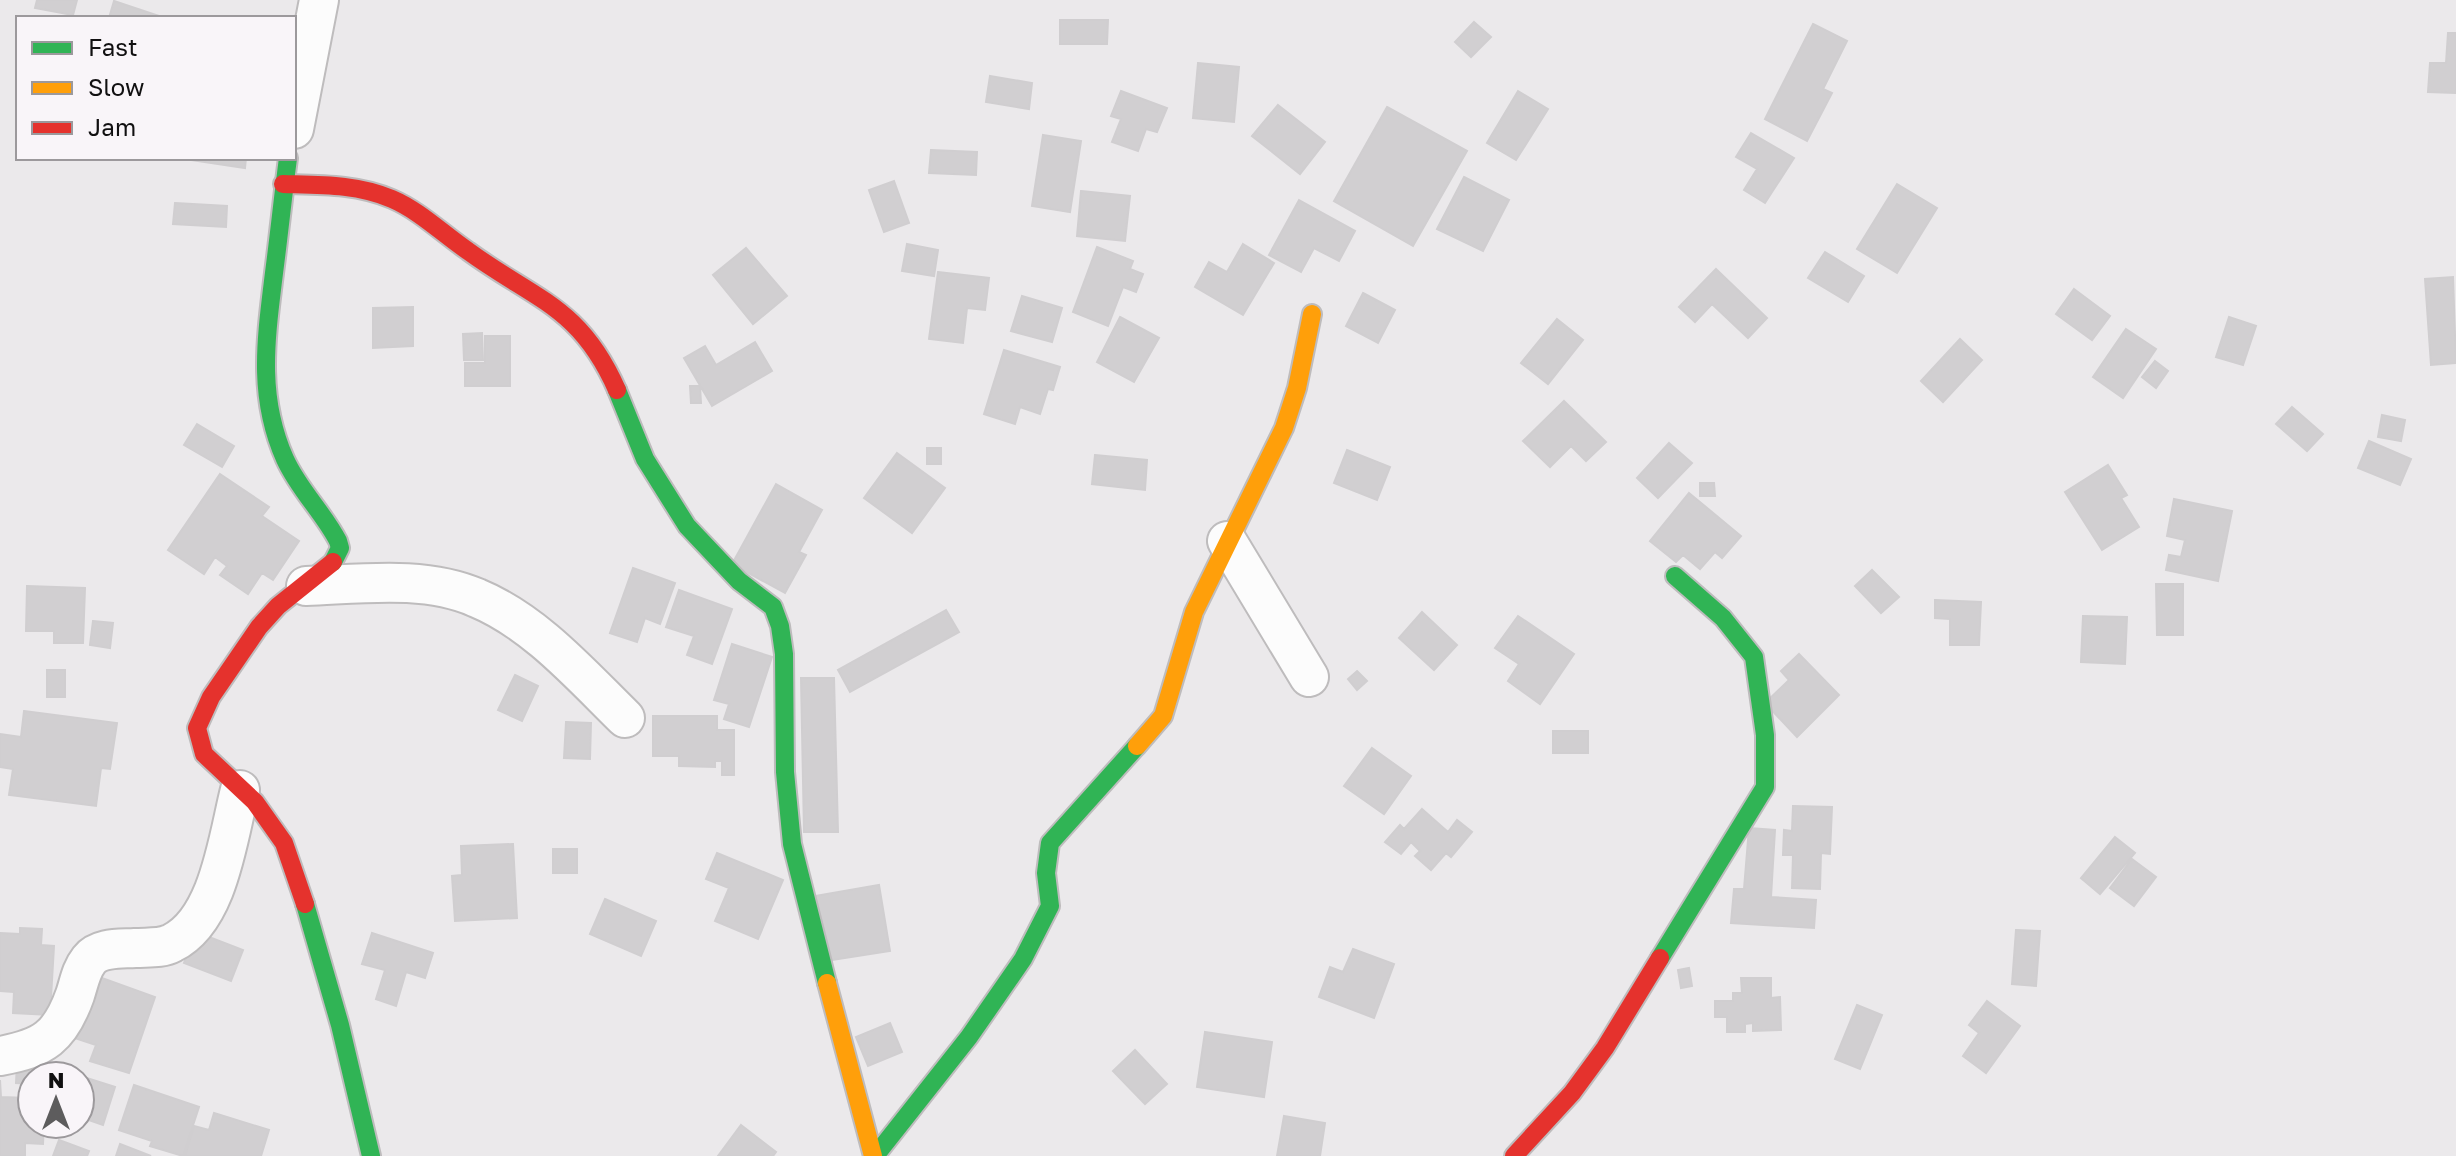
<svg xmlns="http://www.w3.org/2000/svg" width="2456" height="1156" font-family="'Golos Text',sans-serif">
  <rect width="100%" height="100%" fill="#ebe9eb"/>
  <path fill="#d1cfd1" stroke="#d0ced0" stroke-width="2" d="M37,0H77L73,15L35,8Z
    M114,1L162,17V18H109Z
    M1060,20H1108L1107,44H1060Z
    M1474,22L1491,37L1471,57L1455,42Z
    M1813,24L1847,41L1823,89L1832,93L1807,141L1765,119Z
    M2448,33H2456V93L2428,92L2430,63H2446Z
    M1198,63L1239,67L1234,122L1193,118Z
    M990,76L1032,83L1029,109L986,102Z
    M1121,91L1167,108L1157,132L1146,129L1138,151L1112,142L1121,119L1111,116Z
    M1518,91L1548,109L1516,160L1487,143Z
    M1278,105L1325,142L1300,174L1252,136Z
    M1387,107L1467,151L1413,246L1334,201Z
    M1751,133L1794,158L1765,203L1744,190L1757,169L1736,157Z
    M1043,135L1081,141L1070,212L1032,206Z
    M931,150L977,152L976,175L929,173Z
    M178,158H246L245,168Z
    M1464,177L1509,200L1483,251L1437,229Z
    M894,181L909,223L884,232L869,190Z
    M1897,184L1937,208L1897,273L1857,249Z
    M1081,191L1130,196L1125,241L1077,236Z
    M1299,200L1355,231L1339,261L1314,248L1301,272L1269,255Z
    M175,203L227,206L226,227L173,224Z
    M907,244L938,250L934,276L902,271Z
    M1243,244L1274,263L1243,315L1195,287L1209,262L1227,272Z
    M1097,247L1133,261L1130,269L1143,274L1136,292L1123,287L1108,326L1073,312Z
    M746,248L787,296L753,324L713,275Z
    M1825,252L1864,276L1848,302L1808,278Z
    M1716,269L1767,318L1748,338L1712,304L1695,322L1679,307Z
    M938,272L989,278L985,310L967,308L963,343L929,339Z
    M2453,277L2456,363L2431,365L2425,279Z
    M2074,289L2110,316L2092,340L2056,314Z
    M1363,293L1395,310L1378,343L1346,326Z
    M1022,296L1062,308L1052,342L1011,331Z
    M413,307V346L373,348V308Z
    M1120,317L1159,338L1134,382L1097,362Z
    M2229,317L2256,326L2243,365L2216,357Z
    M1557,319L1583,340L1548,384L1521,363Z
    M2126,329L2156,349L2123,398L2093,377Z
    M482,333L483,360H464L463,334Z
    M485,336H510V386H465V363H485Z
    M1960,339L1982,360L1943,402L1921,381Z
    M755,342L772,371L712,406L684,358L705,346L716,365Z
    M1004,350L1060,367L1053,390L1048,389L1040,414L1020,407L1015,424L984,414Z
    M2155,361L2168,371L2156,388L2142,377Z
    M690,386H700L701,403H691Z
    M1564,401L1606,442L1586,461L1571,446L1550,467L1523,441Z
    M2292,407L2323,434L2307,451L2276,424Z
    M2382,415L2405,420L2401,441L2378,437Z
    M197,424L234,446L222,467L184,445Z
    M2369,441L2411,459L2400,485L2358,468Z
    M1669,443L1692,463L1658,498L1637,478Z
    M927,448H941V464H927Z
    M1347,450L1390,467L1377,500L1334,483Z
    M897,453L945,488L912,533L864,498Z
    M1095,455L1147,460L1145,490L1092,484Z
    M2108,465L2127,495L2121,498L2139,527L2102,550L2065,492Z
    M220,474L269,507L262,516L299,541L273,580L262,573L248,594L220,575L227,566L215,557L204,574L168,550Z
    M1700,483H1714L1715,496H1700Z
    M776,484L822,510L799,552L806,555L785,593L732,564Z
    M1689,493L1741,536L1722,558L1715,552L1700,569L1683,555L1676,562L1650,541Z
    M2174,499L2232,511L2218,581L2166,570L2169,555L2181,557L2185,540L2167,536Z
    M633,568L675,583L660,624L645,618L637,642L610,633Z
    M1872,570L1899,597L1881,613L1855,586Z
    M2156,584H2183V635H2157Z
    M27,586L85,588L83,643H54V631H26Z
    M679,590L732,609L712,664L687,655L694,636L666,627Z
    M1935,600L1981,602L1979,645H1950V619L1935,618Z
    M946,610L959,632L850,692L838,670Z
    M1422,612L1457,645L1434,670L1399,638Z
    M1518,616L1574,654L1540,704L1508,681L1519,664L1495,648Z
    M2083,616L2127,617L2125,664L2081,662Z
    M93,621L113,623L110,648L90,645Z
    M732,644L772,657L749,727L724,719L729,704L714,700Z
    M1799,654L1839,695L1797,737L1765,703L1789,680L1781,671Z
    M47,670H65V697H47Z
    M1357,671L1367,681L1357,690L1348,679Z
    M515,675L538,686L522,721L498,710Z
    M801,678H834L838,832H804Z
    M24,711L117,723L110,769L101,768L96,806L9,795L13,769L0,767V734L21,737Z
    M653,716H717V730H734V775H722V761H715V767L679,766V756H653Z
    M566,722L591,723L590,759L564,758Z
    M1553,731H1588V753H1553Z
    M1372,748L1411,776L1384,814L1344,786Z
    M1793,806L1832,807L1830,854L1821,853L1820,889L1792,888L1793,855H1783L1784,830L1792,831Z
    M1422,809L1448,832L1457,820L1472,832L1451,857L1446,853L1431,870L1415,856L1420,851L1411,842L1401,854L1385,842L1400,825L1404,829Z
    M1749,828L1775,830L1771,897L1816,900L1814,928L1731,923L1734,889H1744Z
    M2115,837L2135,853L2100,894L2081,878Z
    M513,844L517,918L455,921L452,876L462,875L461,846Z
    M553,849H577V873H553Z
    M717,853L783,880L758,939L715,921L729,888L706,879Z
    M2132,859L2156,877L2134,906L2110,888Z
    M879,885L890,951L825,961L815,896Z
    M605,899L656,921L641,956L590,934Z
    M20,928L42,929L41,945L54,946L50,1015L13,1013L14,992L0,991V933L20,934Z
    M2016,930L2040,931L2036,986L2012,984Z
    M196,932L243,950L231,981L184,963Z
    M372,933L433,953L425,978L406,972L396,1006L376,999L385,970L362,964Z
    M1353,949L1394,964L1374,1018L1319,997L1330,967L1343,972Z
    M1689,968L1692,986L1681,988L1678,970Z
    M88,973L155,997L129,1073L90,1061L96,1045L66,1035Z
    M1741,978H1771V998L1780,997L1781,1030L1753,1031V1023L1745,1024V1032H1727V1017H1715V1001H1733V993H1742Z
    M1987,1001L2020,1026L1986,1073L1963,1056L1979,1033L1969,1025Z
    M1857,1005L1882,1015L1860,1069L1835,1059Z
    M890,1023L902,1052L868,1066L856,1037Z
    M1205,1032L1272,1042L1264,1097L1197,1087Z
    M1135,1050L1167,1084L1145,1104L1113,1071Z
    M17,1062L39,1063L38,1076H32V1084L16,1083Z
    M74,1074L115,1087L103,1125L80,1117V1076H73Z
    M0,1080L1,1097L28,1098L27,1111H32V1124H44L43,1144L25,1143V1156H0Z
    M134,1085L199,1107L183,1156L150,1146L152,1141L119,1130Z
    M214,1113L269,1130L261,1156H185L194,1126L209,1130Z
    M1284,1116L1325,1123L1320,1156H1277Z
    M741,1125L776,1152L773,1156H718Z
    M59,1140L89,1151L87,1156H53Z
    M120,1144L151,1156H116Z"/>
  <g fill="none" stroke-linecap="round" stroke-linejoin="round">
    <g stroke="#bebcbd" stroke-width="42">
      <path id="street" d="M294,129L319,0
        M1227,541L1309,677
        M306,586C361,584 425,575 477,598C535,622 581,675 625,718
        M0,1056C44,1048 60,1037 75,995C79,983 81,970 89,960C99,947 120,949 135,948C147,947 161,949 172,943C219,920 228,837 240,790"/>
    </g>
    <g stroke="#bebcbd" stroke-width="22">
      <path id="fast" d="M288,158C283,196 279,235 274,273C266,339 257,396 285,459C299,490 323,512 338,541L340,548L333,562
        M617,390L645,459L687,526L739,581L773,607L780,626L784,654L785,772L792,844L827,983
        M305,904L340,1025L371,1156
        M1660,958L1765,787V735L1754,657L1723,618L1675,576
        M875,1156L969,1037L1023,959L1050,906L1046,873L1050,843L1137,746"/>
    </g>
    <g stroke="#bebcbd" stroke-width="22">
      <path id="slow" d="M1137,746L1163,716L1194,612L1284,428L1297,388L1312,314
        M827,983L873,1156"/>
    </g>
    <g stroke="#bebcbd" stroke-width="22">
      <path id="jam" d="M283,184C320,185 357,184 392,199C420,211 443,234 468,251C535,300 580,306 617,390
        M305,904L284,843L255,802L204,754L197,728L211,697L259,627L278,606L333,562
        M1514,1156L1572,1093L1605,1048L1660,958"/>
    </g>
    <use href="#street" stroke="#fcfcfc" stroke-width="38"/>
    <use href="#fast" stroke="#30b455" stroke-width="18"/>
    <use href="#slow" stroke="#ff9f0a" stroke-width="18"/>
    <use href="#jam" stroke="#e5322d" stroke-width="18"/>
  </g>
  <rect x="16" y="16" width="280" height="144" fill="#f9f5f9" stroke="#9c999c" stroke-width="2"/>
  <rect x="32" y="42" width="40" height="12" fill="#30b455" stroke="#9c999c" stroke-width="2"/>
  <text x="88" y="56" font-size="24" fill="#111011">Fast</text>
  <rect x="32" y="82" width="40" height="12" fill="#ff9f0a" stroke="#9c999c" stroke-width="2"/>
  <text x="88" y="96" font-size="24" fill="#111011">Slow</text>
  <rect x="32" y="122" width="40" height="12" fill="#e5322d" stroke="#9c999c" stroke-width="2"/>
  <text x="88" y="136" font-size="24" fill="#111011">Jam</text>
  <g transform="translate(56 1100)"><circle r="38" fill="#f9f5f9" stroke="#9c999c" stroke-width="2"/>
  <path d="M0-6L14 30L0 20L-14 30Z" fill="#5d5c5d"/>
  <text y="-12" font-size="22" font-weight="bold" text-anchor="middle" fill="#111011">N</text>
  </g>
</svg>
